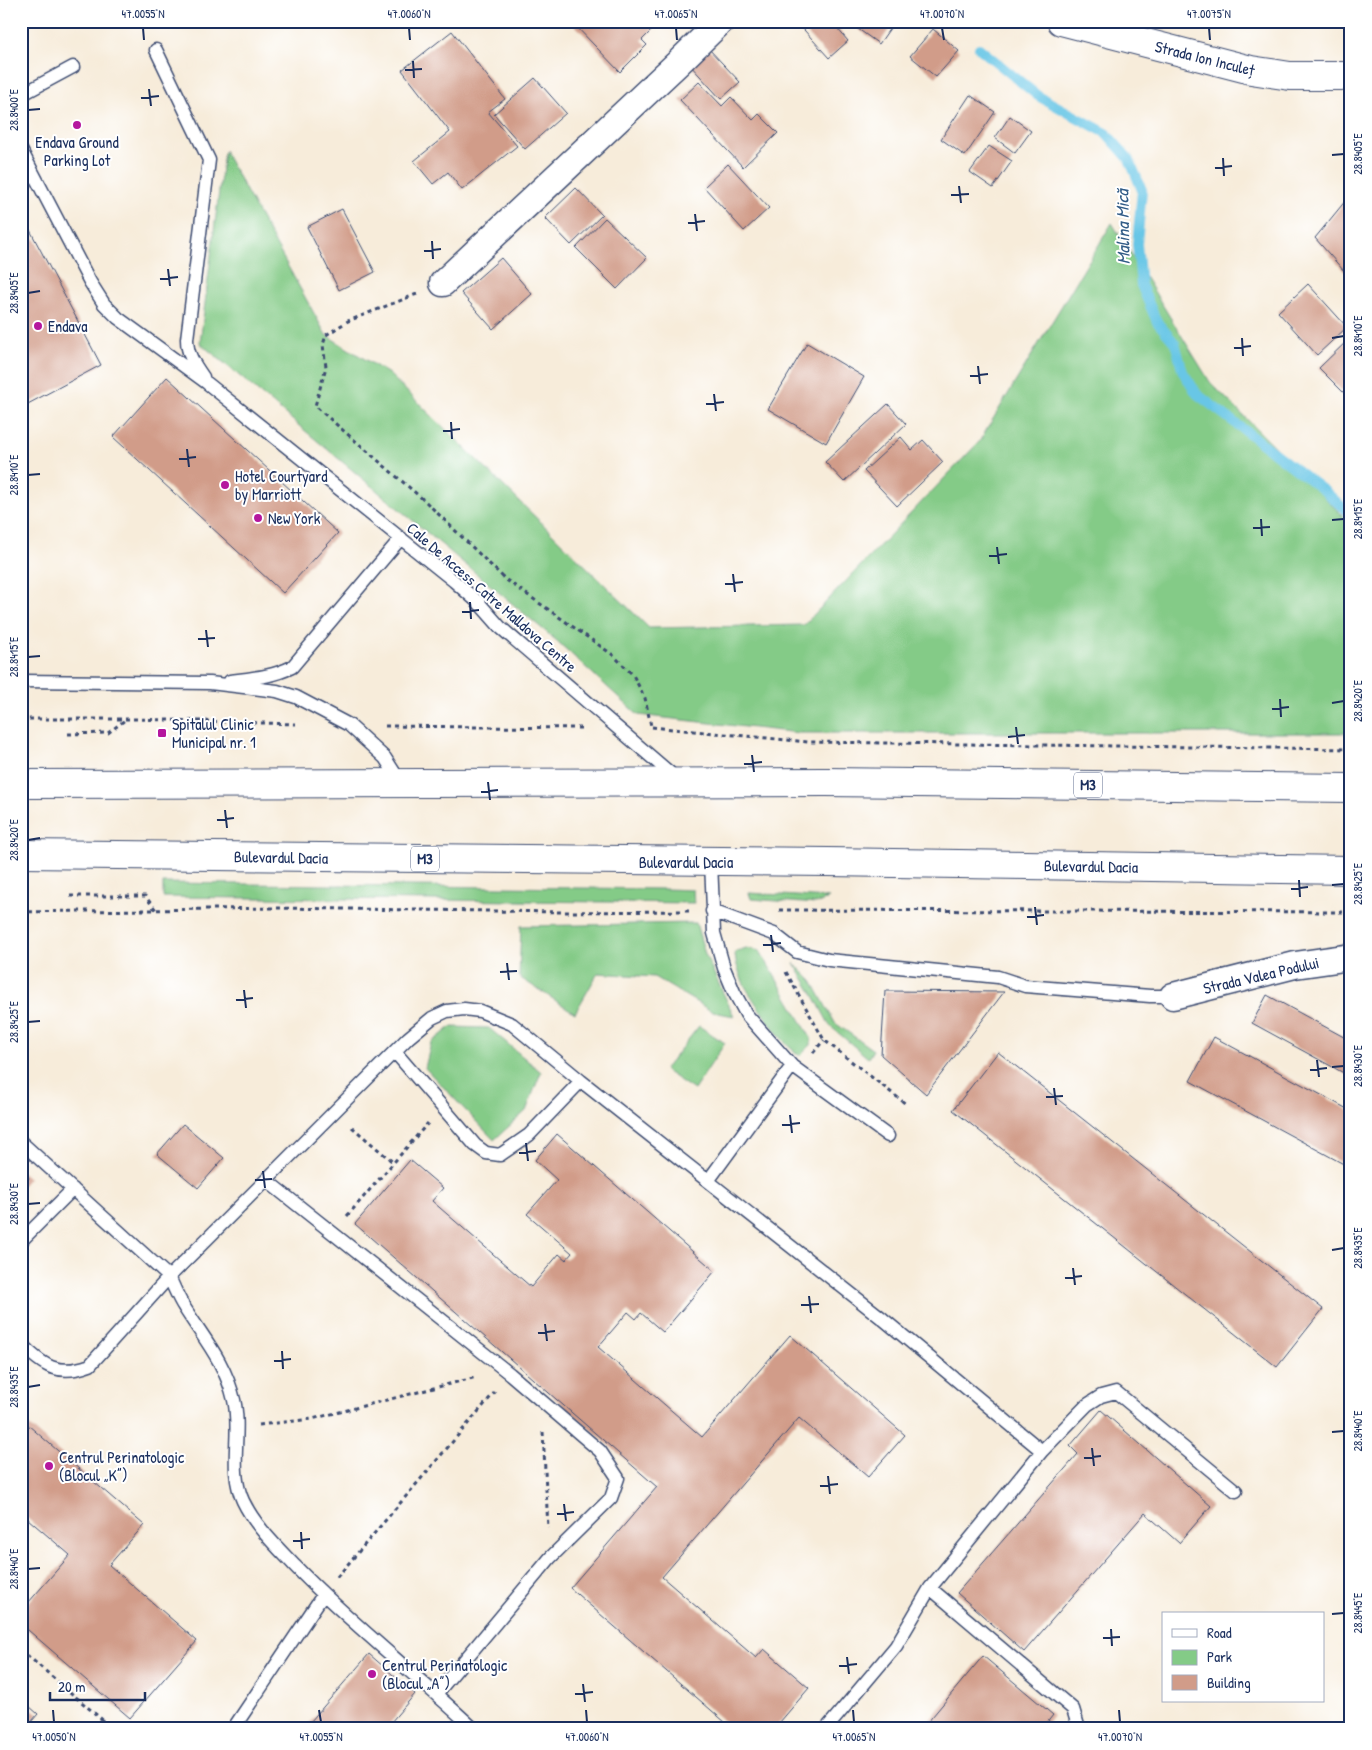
<svg xmlns="http://www.w3.org/2000/svg" width="1372" height="1750" font-family="'Patrick Hand',sans-serif">
  <rect width="100%" height="100%" fill="#fff"/>
  <filter id="ink" filterUnits="userSpaceOnUse"><feTurbulence type="fractalNoise" baseFrequency=".02" numOctaves="2"/><feDisplacementMap in="SourceGraphic" scale="10" xChannelSelector="R" yChannelSelector="G"/><feConvolveMatrix kernelMatrix="1 2 1 2 8 2 1 2 1" color-interpolation-filters="sRGB"/></filter>
  <filter id="wash" filterUnits="userSpaceOnUse"><feTurbulence type="fractalNoise" baseFrequency=".0096" numOctaves="4" result="noise"/><feDisplacementMap in="SourceGraphic" scale="20" xChannelSelector="R" yChannelSelector="G"/><feGaussianBlur stdDeviation="1.12" result="paint"/><feColorMatrix in="noise" values="0 0 0 0 0 0 0 0 0 0 0 0 0 0 0 0 0 1.4 0 .05"/><feComposite in="paint" operator="in"/></filter>
  <g filter="url(#wash)">
    <rect width="100%" height="100%" fill="#f7ecda"/>
    <path fill="#84cb87" stroke="#507d72" d="M224,151L326,335L389,374L649,628L804,625L979,442L1112,223L1210,382L1351,524V733H799L638,715L557,641L200,343Z
      M163,883L666,889L693,890L694,903L163,897Z
      M749,893L829,898L816,904L751,899Z
      M696,923L705,954L734,1016L713,1012L654,977L598,973L575,1013L519,977L521,926Z
      M746,948L760,951L811,1038V1045L801,1055C787,1052 753,1000 745,986C740,976 735,963 735,952Z
      M794,963L812,981L835,1023L873,1050L868,1058L830,1026L812,992Z
      M699,1026L725,1043L694,1090L664,1070Z
      M451,1027L489,1028L541,1072L526,1111L494,1140L425,1068L431,1043Z"/>
    <g fill="none" stroke-linecap="round" stroke-linejoin="round">
      <path stroke="#67c6e6" stroke-width="10" d="M979,48L1038,96L1106,133L1129,159L1142,190L1137,244L1141,285L1157,322L1175,343L1183,372L1197,394L1327,493L1351,515"/>
    </g>
    <g id="blocks">
      <path fill="#d19c89" d="M571,21H661L642,40L647,45L620,72Z
        M796,21H831L848,41L829,58Z
        M847,21H895L879,44Z
        M933,29L959,51L936,77L910,56Z
        M452,31L505,99L488,112L517,146L462,190L448,172L433,184L414,161L450,132L402,70Z
        M707,47L740,82L721,99L689,64Z
        M535,78L566,113L525,149L494,114Z
        M699,82L722,106L731,97L753,120L759,114L778,133L743,167L680,100Z
        M970,95L995,112L965,156L941,139Z
        M1010,116L1031,131L1015,153L995,138Z
        M989,146L1012,161L993,188L970,172Z
        M728,164L769,208L744,231L704,187Z
        M576,188L602,215L571,245L545,218Z
        M1351,194V279L1315,238Z
        M342,209L375,272L339,290L307,227Z
        M21,213L101,365L24,406L21,401Z
        M605,218L647,258L617,289L576,248Z
        M501,258L532,294L493,329L461,293Z
        M1308,284L1347,327L1317,355L1278,312Z
        M1351,337V400L1319,368Z
        M807,343L864,377L826,443L768,409Z
        M167,377L338,533L283,593L113,437Z
        M888,404L906,424L844,482L825,462Z
        M901,437L912,450L923,440L943,462L897,506L864,471Z
        M885,991L1004,992L926,1094L881,1055Z
        M1267,995L1351,1041V1077L1252,1023Z
        M1214,1037L1351,1111V1168L1190,1081Z
        M998,1052L1323,1309L1277,1367L953,1110Z
        M183,1124L224,1158L198,1188L157,1154Z
        M557,1134L715,1271L663,1332L641,1313L636,1319L628,1312L598,1347L702,1437L790,1335L905,1435L868,1477L799,1418L662,1577L756,1658L764,1649L809,1688L774,1729H733L570,1588L657,1487L355,1224L410,1160L443,1188L432,1201L531,1287L559,1254L566,1260L572,1253L527,1214L557,1180L535,1160Z
        M21,1171L29,1178L21,1187Z
        M1101,1410L1211,1506L1179,1543L1145,1513L1024,1652L957,1593L1078,1454L1070,1446Z
        M21,1419L144,1525L109,1565L197,1641L130,1718L21,1624V1611L70,1555L21,1513Z
        M369,1654L415,1694L385,1729H304Z
        M983,1656L1053,1715L1042,1729H922Z
        M21,1699L38,1714L25,1729H21Z"/>
    </g>
  </g>
  <g filter="url(#ink)">
    <use href="#blocks" fill-opacity="0" stroke="#3c4b71" stroke-width="1"/>
    <g fill="none" stroke-linecap="round" stroke-linejoin="round">
      <g stroke="#3c4b71" stroke-width="15">
        <path id="service" d="M156,50L209,160L187,339C187,354 194,364 203,377
          M21,95L73,67
          M21,150L90,282L104,304L118,318L207,383L454,581L478,602L500,627L677,779
          M21,681L210,683L277,691L296,697L349,725L385,758L401,783
          M230,681C252,678 272,677 292,667L401,538
          M711,862L714,933L724,968L734,992L746,1014L792,1066L888,1136
          M712,911L774,934L797,952L829,960L998,977L1025,986L1150,996H1173
          M395,1052L475,1145L486,1153L500,1155L529,1135L581,1081
          M21,1142L169,1277C174,1287 178,1298 184,1307C204,1339 225,1362 234,1400C242,1433 228,1469 243,1501C255,1526 276,1546 295,1566C351,1624 416,1674 474,1729
          M266,1180L510,1374L600,1451L618,1478L611,1498L550,1558L437,1693
          M708,1181L792,1066
          M21,1241L73,1189
          M21,1344C43,1366 58,1377 90,1365L169,1277L408,1038L432,1018L447,1011L464,1009L480,1011L512,1024L581,1081L883,1319L1042,1451L930,1588L896,1646L826,1729
          M1042,1451L1087,1405L1101,1396L1116,1392L1236,1491
          M930,1588L1073,1709L1079,1729
          M233,1729L323,1595"/>
      </g>
      <g stroke="#3c4b71" stroke-width="29">
        <path id="minor" d="M443,283L677,64L721,21
          M1173,996L1295,965L1351,957"/>
      </g>
      <g stroke="#3c4b71" stroke-width="30">
        <path id="secondary" d="M1061,21L1251,70L1290,76H1351"/>
      </g>
      <g stroke="#3c4b71" stroke-width="30">
        <path id="trunk" d="M21,784L826,782L1351,788
          M21,854L828,862L1351,870"/>
      </g>
      <path stroke="#3c4b71" stroke-width="3" stroke-dasharray="4 4" stroke-linecap="butt" d="M417,294L348,321L326,335L323,345L326,367L315,406L426,502L505,579L613,655L633,675L645,698L651,726
        M21,719H135L296,724
        M385,726L581,728
        M652,727L808,742L1351,749
        M68,734L108,733L125,720
        M21,735H26
        M70,896H145L156,910
        M21,897H28
        M779,910L1351,912
        M21,912L275,908L564,912L690,911
        M786,972L824,1040L906,1104
        M813,1053L824,1040
        M352,1127L394,1163
        M347,1216L428,1123
        M259,1425L312,1419L477,1377
        M543,1432L548,1528
        M337,1577L495,1392
        M21,1650L113,1729"/>
      <use href="#service" stroke="#fff" stroke-width="12"/>
      <use href="#minor" stroke="#fff" stroke-width="26"/>
      <use href="#secondary" stroke="#fff" stroke-width="28"/>
      <use href="#trunk" stroke="#fff" stroke-width="28"/>
    </g>
  </g>
  <path fill="none" stroke="#1b2f5e" stroke-width="2" d="M143,28L144,40M409,28L410,40M676,28L677,40M942,28L944,40M1209,28L1210,40M413,61L414,78M405,70L422,69M149,89L151,106M141,98L159,96M28,110L40,109M1332,155L1344,154M1223,158L1224,176M1215,168L1232,166M959,186L961,203M951,195L969,194M695,214L697,231M688,223L705,221M432,241L433,259M424,251L441,249M168,269L170,286M160,279L178,277M28,293L40,291M1242,338L1243,356M1332,338L1344,336M1234,348L1251,346M978,366L980,384M970,376L988,374M714,394L716,411M706,404L724,402M451,422L452,439M443,431L460,429M187,449L189,467M179,459L196,457M28,475L40,474M1261,519L1262,536M1332,520L1344,519M1253,528L1270,527M997,547L999,564M989,556L1007,554M733,574L735,592M725,584L743,582M470,602L471,619M462,612L479,610M206,630L208,647M198,639L215,638M28,657L40,656M1280,699L1281,717M1332,703L1344,701M1272,709L1289,707M1016,727L1018,744M1008,737L1025,735M752,755L754,772M744,764L762,762M488,782L490,800M481,792L498,790M225,810L227,828M217,820L234,818M28,840L40,838M1299,880L1300,897M1332,885L1344,884M1291,889L1308,887M1035,907L1037,925M1027,917L1044,915M771,935L773,952M763,945L781,943M507,963L509,980M500,972L517,971M244,990L246,1008M236,1000L253,998M28,1022L40,1021M1317,1060L1319,1077M1332,1067L1344,1066M1310,1070L1327,1068M1054,1088L1056,1105M1046,1097L1063,1096M790,1115L792,1133M782,1125L800,1123M526,1143L528,1161M519,1153L536,1151M263,1171L265,1188M255,1180L272,1179M28,1204L40,1203M1332,1250L1344,1248M1073,1268L1075,1285M1065,1278L1082,1276M809,1296L811,1313M801,1305L819,1304M545,1324L547,1341M538,1333L555,1331M282,1351L283,1369M274,1361L291,1359M28,1387L40,1385M1332,1432L1344,1431M1092,1448L1094,1466M1084,1458L1101,1456M828,1476L830,1494M820,1486L838,1484M564,1504L566,1521M557,1514L574,1512M301,1532L302,1549M293,1541L310,1539M28,1569L40,1568M1332,1614L1344,1613M1111,1629L1112,1646M1103,1638L1120,1637M847,1657L849,1674M839,1666L857,1664M583,1684L585,1702M575,1694L593,1692M53,1710L54,1722M319,1710L321,1722M586,1710L587,1722M853,1710L854,1722M1119,1710L1120,1722"/>
  <g fill="#b5179e" stroke="#fff" stroke-width="2">
    <circle cx="77" cy="125" r="5"/>
    <circle cx="38" cy="326" r="5"/>
    <circle cx="225" cy="485" r="5"/>
    <circle cx="258" cy="518" r="5"/>
    <rect x="157" y="728" width="10" height="10" rx="2.5"/>
    <circle cx="49" cy="1466" r="5"/>
    <circle cx="372" cy="1674" r="5"/>
  </g>
  <g text-anchor="middle" stroke-width="4" stroke-linejoin="round" paint-order="stroke">
    <g fill="#fff" stroke="#5f6d8e" stroke-width="1">
      <rect x="1074" y="772.5" width="28" height="25" rx="4"/>
      <rect x="411" y="846.5" width="28" height="25" rx="4"/>
    </g>
    <g font-size="15" font-weight="bold" fill="#1b2f5e">
      <text x="1088" y="790">M3</text>
      <text x="425" y="864">M3</text>
    </g>
    <g font-size="16" fill="#1b2f5e" stroke="#fff">
      <text transform="translate(1205 58) rotate(14)" y="6">Strada Ion Inculeț</text>
      <text transform="translate(492 597) rotate(41)" y="6">Cale De Access Catre Malldova Centre</text>
      <text transform="translate(281 857) rotate(1)" y="6">Bulevardul Dacia</text>
      <text x="686" y="868">Bulevardul Dacia</text>
      <text transform="translate(1091 866) rotate(1)" y="6">Bulevardul Dacia</text>
      <text transform="translate(1261 975) rotate(-13)" y="6">Strada Valea Podului</text>
    </g>
    <g font-size="16" fill="#1b2f5e" stroke="#fff" text-anchor="start">
      <text x="77" y="148" text-anchor="middle">Endava Ground<tspan x="77" dy="18">Parking Lot</tspan></text>
      <text x="48" y="332">Endava</text>
      <text x="235" y="482">Hotel Courtyard<tspan x="235" dy="18">by Marriott</tspan></text>
      <text x="268" y="524">New York</text>
      <text x="172" y="730">Spitalul Clinic<tspan x="172" dy="18">Municipal nr. 1</tspan></text>
      <text x="59" y="1463">Centrul Perinatologic<tspan x="59" dy="18">(Blocul „K”)</tspan></text>
      <text x="382" y="1671">Centrul Perinatologic<tspan x="382" dy="18">(Blocul „A”)</tspan></text>
    </g>
    <g font-size="18" font-style="italic" fill="#325c87" stroke="#fff">
      <text transform="translate(1123 227) rotate(-91)" y="6">Malina Mică</text>
    </g>
  </g>
  <rect width="1372" height="1750" fill="none" stroke="#fff" stroke-width="55"/>
  <rect x="1162" y="1612" width="162" height="90" fill="#ffffff" stroke="#a4acbf"/>
  <rect x="1172" y="1629" width="25" height="8" fill="#ffffff" stroke="#a4acbf"/>
  <text x="1207" y="1638" font-size="15" fill="#1b2f5e">Road</text>
  <rect x="1172" y="1650" width="25" height="15" fill="#84cb87" stroke="#a4acbf"/>
  <text x="1207" y="1662" font-size="15" fill="#1b2f5e">Park</text>
  <rect x="1172" y="1675" width="25" height="15" fill="#d19c89" stroke="#a4acbf"/>
  <text x="1207" y="1688" font-size="15" fill="#1b2f5e">Building</text>
  <path d="M50 1692v8h95v-8" fill="none" stroke="#1b2f5e" stroke-width="2.5"/>
  <text x="58" y="1692" font-size="15" fill="#1b2f5e" stroke="#ffffff" stroke-width="4" paint-order="stroke">20 m</text>
  <rect x="28" y="28" width="1316" height="1694" fill="none" stroke="#1b2f5e" stroke-width="2"/>
  <g font-size="12" text-anchor="middle" fill="#1b2f5e">
    <text x="143" y="18">47.0055°N</text>
    <text x="409" y="18">47.0060°N</text>
    <text x="676" y="18">47.0065°N</text>
    <text x="942" y="18">47.0070°N</text>
    <text x="1209" y="18">47.0075°N</text>
    <text transform="translate(14 110) rotate(-90)" y="4">28.8400°E</text>
    <text transform="translate(1358 154) rotate(-90)" y="4">28.8405°E</text>
    <text transform="translate(14 293) rotate(-90)" y="4">28.8405°E</text>
    <text transform="translate(1358 336) rotate(-90)" y="4">28.8410°E</text>
    <text transform="translate(14 475) rotate(-90)" y="4">28.8410°E</text>
    <text transform="translate(1358 519) rotate(-90)" y="4">28.8415°E</text>
    <text transform="translate(14 657) rotate(-90)" y="4">28.8415°E</text>
    <text transform="translate(1358 701) rotate(-90)" y="4">28.8420°E</text>
    <text transform="translate(14 840) rotate(-90)" y="4">28.8420°E</text>
    <text transform="translate(1358 884) rotate(-90)" y="4">28.8425°E</text>
    <text transform="translate(14 1022) rotate(-90)" y="4">28.8425°E</text>
    <text transform="translate(1358 1066) rotate(-90)" y="4">28.8430°E</text>
    <text transform="translate(14 1204) rotate(-90)" y="4">28.8430°E</text>
    <text transform="translate(1358 1248) rotate(-90)" y="4">28.8435°E</text>
    <text transform="translate(14 1387) rotate(-90)" y="4">28.8435°E</text>
    <text transform="translate(1358 1431) rotate(-90)" y="4">28.8440°E</text>
    <text transform="translate(14 1569) rotate(-90)" y="4">28.8440°E</text>
    <text transform="translate(1358 1613) rotate(-90)" y="4">28.8445°E</text>
    <text x="54" y="1741">47.0050°N</text>
    <text x="321" y="1741">47.0055°N</text>
    <text x="587" y="1741">47.0060°N</text>
    <text x="854" y="1741">47.0065°N</text>
    <text x="1120" y="1741">47.0070°N</text>
  </g>
</svg>
